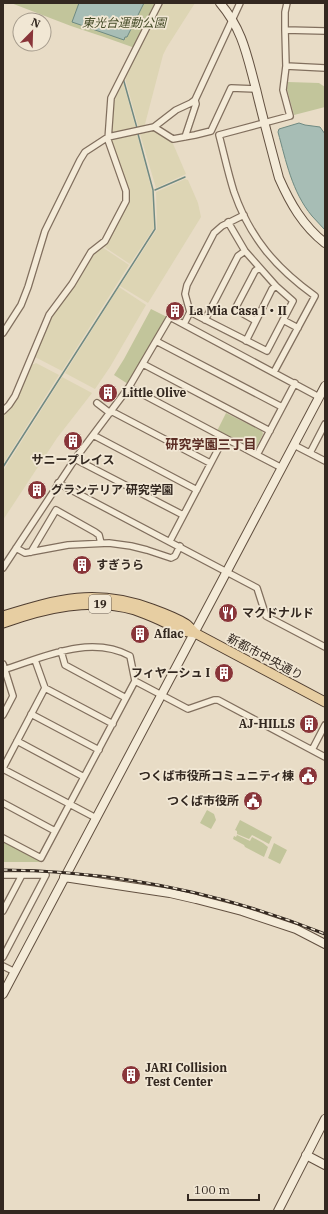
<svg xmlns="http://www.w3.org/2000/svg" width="328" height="1214" font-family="'IBM Plex Serif','Noto Sans JP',serif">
  <rect width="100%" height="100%" fill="#e8dcc6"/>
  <path fill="#ddd5b4" d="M163,3H195L167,47L163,55L144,128L139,129L125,78Z
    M122,81L123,82L136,129L113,134L110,132L113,99Z
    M154,130L171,139L186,174L156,188L140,134Z
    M137,134L152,191L154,228L130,264L103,246L107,242L119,222L128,203L129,196L128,188L110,140Z
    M185,179L188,180L198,203L201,217L148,303L120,286L157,229L156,192Z
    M102,247L129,265L62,371L35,357L51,316L93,254Z
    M119,287L146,305L110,367L95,389L65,373Z
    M36,363L59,375L3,464V415L15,402L32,365Z
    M62,377L92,393L57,438L3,520V471Z"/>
  <path fill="#c2c59b" d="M11,3H156L135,48L104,37L71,26Z
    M288,82L319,83L325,87V107L294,115L287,89Z
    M151,309L167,317L128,384L114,375L124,359Z
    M226,413L262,431L263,434L257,446L251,448L217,431Z
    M207,810L214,814L216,820L211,829L200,823Z
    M240,820L272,837L269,844L252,835L249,839L237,834V831L235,830Z
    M237,835L250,841L252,837L263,843L268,847L264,857L245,847L244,845L233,839L234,836L236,837Z
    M3,840L42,861L41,862H3Z
    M274,843L287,850L280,864L268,858Z"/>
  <path fill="#a7bdb5" stroke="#6f8a82" d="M79,3H144L127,37H125L124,40L72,22Z
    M299,123L305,125L320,127L325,134V230C321,225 316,221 312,216C292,192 286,161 278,132L279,129Z"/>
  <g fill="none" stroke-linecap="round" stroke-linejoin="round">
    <path stroke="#6f8a82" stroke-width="1.5" d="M123,78L137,128
      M155,190L185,177
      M3,467L155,229L153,190L138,134"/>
    <g stroke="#816f5e" stroke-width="8">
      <path id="street" d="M285,30L325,31
        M286,66L325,68
        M154,127L173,139L195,135L211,131L231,88L256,89
        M185,137L196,104L195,100
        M259,268L255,271L235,309L256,321L272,289L276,286
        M190,312L267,351L293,301L276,286L245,251L228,222
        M205,320L238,256L245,251
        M283,320L298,328
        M184,324L190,312L185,294L187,285L214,233L222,226L244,215
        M3,333L21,305L28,287L45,231L80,160L85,152L108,137L154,127L176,110L191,103L195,100L240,3
        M156,341L282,407
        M246,341L256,321
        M143,364L270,431
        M274,372L315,296C276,268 250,238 234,192C228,173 224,154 219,135L290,116L283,90L286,66L285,30V12L287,3
        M129,387L170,317L319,397
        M97,403L110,413
        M3,411L9,405L15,396L49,315L72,284L91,252L105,241L126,201V191L108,140L111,98L159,3
        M111,411L210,463
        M93,435L197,490
        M294,445L325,461
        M310,453L325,424
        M257,455L295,383
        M75,459L183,515
        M58,483L257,588L266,616L325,647
        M170,541L224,438
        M16,548L25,553L68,545L109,543L131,546L147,550L171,558L175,556L180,546
        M31,552L56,510L95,532L99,535L101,543
        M3,568L75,459L129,387L257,455L282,468
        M61,651L65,665L126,698
        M35,660L45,688L113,724
        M3,664L13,696L3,715
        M3,670C42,658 89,634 130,656L135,681L188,709L214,700H218L325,757
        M31,714L99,750
        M17,741L84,777
        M312,750L325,725
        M3,768L45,688
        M3,769L96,818
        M3,803L55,831
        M3,838L41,858L135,681
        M3,875H46L3,957
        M3,911L22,875
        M3,966L15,972"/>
    </g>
    <g stroke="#635141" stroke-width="10">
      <path id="secondary" d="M220,3C243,30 247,56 256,89C263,119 271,148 279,178C290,203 303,226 325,243
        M64,877L130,887L170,893L196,899L242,911L296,929L325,944
        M3,994L325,386
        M306,1155L325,1165
        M278,1211L325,1119"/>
    </g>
    <g stroke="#503e31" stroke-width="11">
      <path id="primary" d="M3,616C58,599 96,588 152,609C163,613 176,618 186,624C189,626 192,630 195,633L325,702
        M3,623C45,608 91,597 135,610C146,614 156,618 166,623C171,626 177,629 182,631C186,632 191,632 195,633"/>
    </g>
    <use href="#street" stroke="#f4ebd8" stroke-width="5.5"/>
    <use href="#secondary" stroke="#f4ebd8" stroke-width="8"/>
    <use href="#primary" stroke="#e7cea2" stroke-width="9"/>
    <g stroke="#332820" stroke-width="3">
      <path id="rail" d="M3,870C115,871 221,892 325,934"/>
    </g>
    <use href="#rail" stroke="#f1e7d4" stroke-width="1.5" stroke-dasharray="4.5" stroke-linecap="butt"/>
  </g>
  <defs>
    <g id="building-disc" transform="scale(1)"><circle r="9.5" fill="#893539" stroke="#f1e7d4"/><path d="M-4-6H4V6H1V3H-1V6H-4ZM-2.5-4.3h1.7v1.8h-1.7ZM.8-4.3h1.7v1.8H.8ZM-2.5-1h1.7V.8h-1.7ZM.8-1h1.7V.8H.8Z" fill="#fff"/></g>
    <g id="restaurant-disc" transform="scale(1)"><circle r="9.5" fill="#893539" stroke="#f1e7d4"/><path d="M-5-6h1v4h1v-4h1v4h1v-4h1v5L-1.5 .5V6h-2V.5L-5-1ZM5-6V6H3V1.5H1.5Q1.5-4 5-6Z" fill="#fff"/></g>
    <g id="civic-disc" transform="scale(1)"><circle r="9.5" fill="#893539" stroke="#f1e7d4"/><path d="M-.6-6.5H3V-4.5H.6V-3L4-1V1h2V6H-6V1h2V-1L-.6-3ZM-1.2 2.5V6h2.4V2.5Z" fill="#fff"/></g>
  </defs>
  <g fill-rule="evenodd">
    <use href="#building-disc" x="175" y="311"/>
    <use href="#building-disc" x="108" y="393"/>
    <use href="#building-disc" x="73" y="441"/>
    <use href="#building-disc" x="37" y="490"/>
    <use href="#building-disc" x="82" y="565"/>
    <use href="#restaurant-disc" x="228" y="613"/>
    <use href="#building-disc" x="140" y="634"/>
    <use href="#building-disc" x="224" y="673"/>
    <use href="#building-disc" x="309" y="724"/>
    <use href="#civic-disc" x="308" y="776"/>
    <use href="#civic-disc" x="253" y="801"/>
    <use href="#building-disc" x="131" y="1075"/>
  </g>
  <g text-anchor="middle" stroke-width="3.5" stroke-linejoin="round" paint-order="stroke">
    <rect fill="#f1e7d4" stroke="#6c6156" stroke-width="1" x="89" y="595" width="22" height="18" rx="3"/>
    <g font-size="11" font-weight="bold" fill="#332820">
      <text x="100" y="608">19</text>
    </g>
    <g font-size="12" font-style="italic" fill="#464d29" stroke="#f1e7d4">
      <text x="124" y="27">東光台運動公園</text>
    </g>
    <g font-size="12" font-weight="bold" fill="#332820" stroke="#f1e7d4" text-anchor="start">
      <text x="189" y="315">La Mia Casa I・II</text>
      <text x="122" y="397">Little Olive</text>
      <text x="73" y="464" text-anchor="middle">サニープレイス</text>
      <text x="51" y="494">グランテリア 研究学園</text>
      <text x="96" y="569">すぎうら</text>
      <text x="242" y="617">マクドナルド</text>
      <text x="154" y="638">Aflac</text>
      <text x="210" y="677" text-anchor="end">フィヤーシュ I</text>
      <text x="295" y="728" text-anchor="end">AJ-HILLS</text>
      <text x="294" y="780" text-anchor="end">つくば市役所コミュニティ棟</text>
      <text x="239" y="805" text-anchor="end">つくば市役所</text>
      <text x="145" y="1072">JARI Collision<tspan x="145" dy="14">Test Center</tspan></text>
    </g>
    <g font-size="12" fill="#332820" stroke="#f1e7d4">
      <text transform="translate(265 657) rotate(28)" y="4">新都市中央通り</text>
    </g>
    <g font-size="13" font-weight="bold" fill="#5b2d24" stroke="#f1e7d4">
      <text x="211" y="449">研究学園三丁目</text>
    </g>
  </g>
  <rect width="328" height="1214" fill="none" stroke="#332820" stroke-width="8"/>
  <g transform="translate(32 32) rotate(23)"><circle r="19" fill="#f1e7d4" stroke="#a59b8c"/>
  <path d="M0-3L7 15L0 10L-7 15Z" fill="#893539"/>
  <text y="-6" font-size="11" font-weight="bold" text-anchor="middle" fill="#332820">N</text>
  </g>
  <path d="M188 1194v6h71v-6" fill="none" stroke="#332820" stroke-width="2"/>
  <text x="194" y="1194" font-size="12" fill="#332820" stroke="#f1e7d4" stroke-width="3" paint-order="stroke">100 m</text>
</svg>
